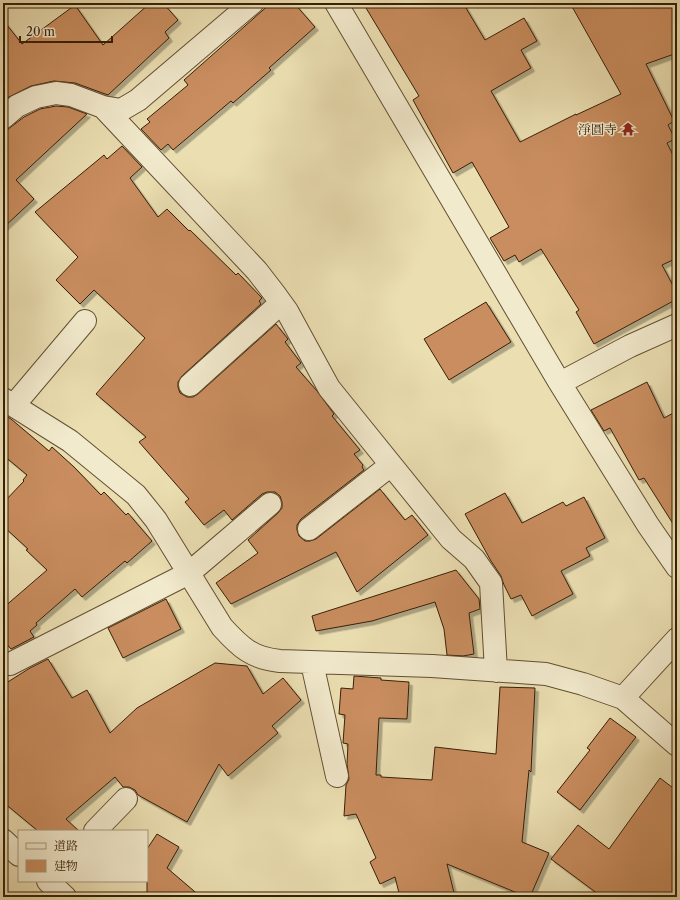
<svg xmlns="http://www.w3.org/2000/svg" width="680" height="900" font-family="'Libre Caslon Text','Noto Serif JP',serif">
  <defs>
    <filter id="shadow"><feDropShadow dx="3.5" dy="3.5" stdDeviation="0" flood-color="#0004"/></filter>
  </defs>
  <rect width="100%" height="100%" fill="#ebdfb2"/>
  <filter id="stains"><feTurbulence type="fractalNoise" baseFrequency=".005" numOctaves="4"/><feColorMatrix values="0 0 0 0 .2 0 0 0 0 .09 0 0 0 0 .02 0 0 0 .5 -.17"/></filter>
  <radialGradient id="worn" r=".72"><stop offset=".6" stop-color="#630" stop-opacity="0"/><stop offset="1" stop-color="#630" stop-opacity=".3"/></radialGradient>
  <path fill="#c98d5e" stroke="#361f07" filter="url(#shadow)" d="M150,3H163L178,20L165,32L169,38L108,95L75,83L54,81L31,86L3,100V20L22,44L75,5L103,45Z
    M271,3H294L315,27L269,68L271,70L233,103L231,101L173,150L168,144L161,150L141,129L150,122L147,119L188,85L184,80Z
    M363,3H463L485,40L524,18L537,41L521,50L531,68L491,91L520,142L576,114V115L621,94L570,3H677V53L646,64L674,121L668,125L675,139L667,143L677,163V258L662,265L677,293V299L594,344L576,312L579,310L541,249L519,262L515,255L504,261L490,238L509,227L472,162L453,173L413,100L419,96Z
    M56,106L68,107L87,114L16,180L34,199L3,228V133L24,117L40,109Z
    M122,146L142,167L130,178L158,217L167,209L189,231L190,230L236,275L238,273L262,298L259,301L261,304L182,376L178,382V387L180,393L187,397H193L198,394L276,324L288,339L285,342L301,363L296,367L317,391L334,414L332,416L360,450L354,454L363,465L362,467L364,470L301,519L297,525V530L299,536L305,541H310L316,539L380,489L405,520L412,515L428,535L357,592L336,552L231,604L216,583L258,553L248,540L278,513L282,508V502L280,496L275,492H267L262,494L232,520L224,510L204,525L185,502L189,499L139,442L146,437L96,394L145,338L94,290L80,304L56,280L78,257L35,212L104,155L107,159Z
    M486,302L511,342L449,380L424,339Z
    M647,382L664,418L677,411V530L644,478L639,480L610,428L604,431L591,410Z
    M3,414L11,419L49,451L52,447L74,467L101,495L104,492L126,515L128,513L152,541L127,563L125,561L82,597L75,589L36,623L37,625L30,631L34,637L11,649L3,640V608L47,570L26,550L28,549L3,526V503L24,481L23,480L27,475L3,455Z
    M505,493L522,523L563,502L566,506L584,497L605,538L586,548L590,556L561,571L573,594L532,616L521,595L511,599L504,585L501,576L491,561L465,514Z
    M456,570L479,599L480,609L469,613L474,654L463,656L447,655L444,629L435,602L372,621L316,631L312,616Z
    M166,599L181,629L123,658L108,628Z
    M48,659L72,698L87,690L110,733L137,708L215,663L247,666L263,694L283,678L301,700L272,726L278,733L228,776L219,764L187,822L138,795L135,790L129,787H123L115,777L66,819L79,831H38L3,802V685L30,668Z
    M354,676L381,678V680L409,682L407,719L379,718L376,775H381V777L432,780L435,747L496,754L500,687L535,688L531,772L529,770L522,842L549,853L530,897H527L447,864L455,897H400L395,877L380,884L370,862L376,858L356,814L344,816L346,785L349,779L347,764L348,744L343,743L345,715L339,714L341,688L353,689Z
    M610,718L636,737L580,810L557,792L590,750L587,748Z
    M660,778L677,791V897H602L551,859L578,825L609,849Z
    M157,834L179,847L167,868L201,897H147V849Z"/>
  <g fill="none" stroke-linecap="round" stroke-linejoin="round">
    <g stroke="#634f32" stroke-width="24">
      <path id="minor" d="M336,3L558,380L648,525L677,567
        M103,107L257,271L274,293L287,311L329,388L451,539L474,559L491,583L496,671
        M3,118L17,106L36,97L56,93L71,95L103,107L121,110L138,100L252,3
        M560,383L630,346L677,325
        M190,385L281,303
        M3,399L70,441L136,495L156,520L222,627C241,648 252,658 280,661L432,666L546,674L583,684L623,698L677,745
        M14,405L85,321
        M309,529L391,465
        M312,663L337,776
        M10,664L189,573L270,504
        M623,698L677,639
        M95,831L126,799
        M3,840L19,855
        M48,881L65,897"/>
    </g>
    <use href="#minor" stroke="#f2eacd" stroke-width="22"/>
  </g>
  <defs>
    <g id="temple-bare" transform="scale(1.08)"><path d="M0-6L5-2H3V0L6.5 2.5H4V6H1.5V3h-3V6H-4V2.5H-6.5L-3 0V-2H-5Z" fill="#8f2418" stroke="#f2eacd" stroke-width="2.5" paint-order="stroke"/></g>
  </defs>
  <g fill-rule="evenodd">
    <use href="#temple-bare" x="628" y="129"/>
  </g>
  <g text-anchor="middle" stroke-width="3" stroke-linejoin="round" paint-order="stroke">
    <g font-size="13" fill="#361f07" stroke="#f2eacd" text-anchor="end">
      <text x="617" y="134">淨圓寺</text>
    </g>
  </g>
  <rect width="680" height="900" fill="none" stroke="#ebdfb2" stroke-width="16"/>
  <rect x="4" y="4" width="672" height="892" fill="none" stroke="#361f07" stroke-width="2"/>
  <rect x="8" y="8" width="664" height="884" fill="none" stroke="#361f07"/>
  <rect x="18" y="830" width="130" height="52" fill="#f2eacd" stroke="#a7997e"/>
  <rect x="26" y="843" width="20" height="6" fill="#f2eacd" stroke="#a7997e"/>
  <text x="54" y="850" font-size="12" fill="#361f07">道路</text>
  <rect x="26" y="860" width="20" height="12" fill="#c98d5e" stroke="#a7997e"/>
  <text x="54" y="870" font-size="12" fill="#361f07">建物</text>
  <path d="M20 36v6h92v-6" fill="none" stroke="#361f07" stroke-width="2"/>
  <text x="26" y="36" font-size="12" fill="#361f07" stroke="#f2eacd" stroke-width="3" paint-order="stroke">20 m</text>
  <rect width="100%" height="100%" filter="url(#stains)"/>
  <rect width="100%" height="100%" fill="url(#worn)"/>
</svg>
